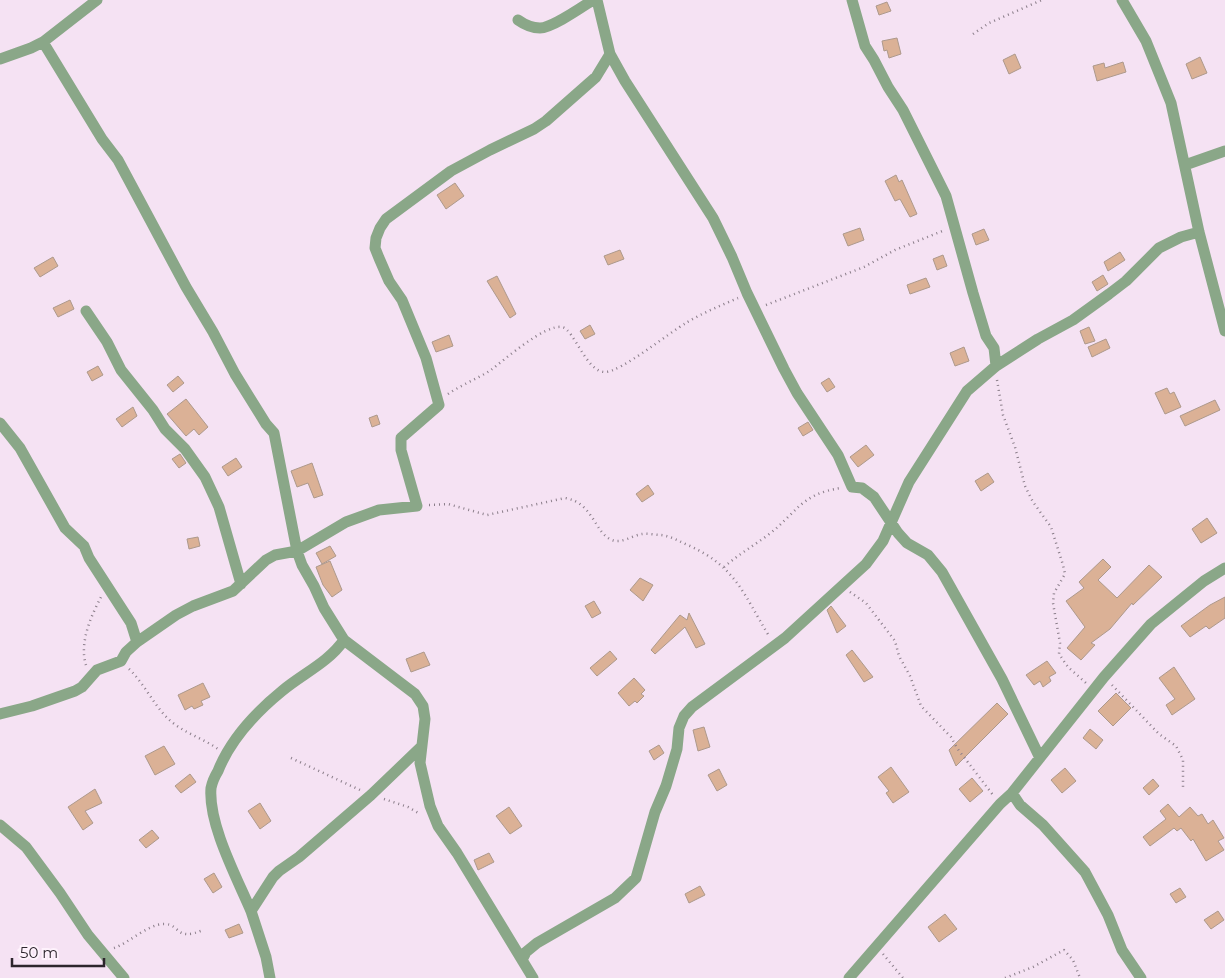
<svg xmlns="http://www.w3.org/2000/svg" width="1225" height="978" font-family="Montserrat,sans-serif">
  <rect width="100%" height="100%" fill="#f5e2f3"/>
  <path fill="#dbb196" stroke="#ad998c" d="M887,2L891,11L879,15L876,6Z
    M897,38L901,54L889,58L887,50L884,51L882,41Z
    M1015,54L1021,68L1009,74L1003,60Z
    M1200,57L1207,73L1192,79L1186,64Z
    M1123,62L1126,72L1097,81L1093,66L1104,63L1105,68Z
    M896,175L899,182L902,180L917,214L910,217L900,199L895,201L885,181Z
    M455,183L464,196L446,209L437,195Z
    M860,228L864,240L848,246L843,234Z
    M984,229L989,240L976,245L972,234Z
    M620,250L624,259L608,265L604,256Z
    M1120,252L1125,260L1108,271L1104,262Z
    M943,255L947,266L937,270L933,259Z
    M53,257L58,266L40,277L34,268Z
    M1103,275L1108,284L1097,291L1092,282Z
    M497,276L516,314L510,318L487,281Z
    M926,278L930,287L910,294L907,285Z
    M70,300L74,309L58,317L53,308Z
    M590,325L595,334L585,339L580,331Z
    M1089,327L1095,341L1085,344L1080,331Z
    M449,335L453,346L436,352L432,342Z
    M1106,339L1110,348L1092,357L1088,347Z
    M964,347L969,361L955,366L950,353Z
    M98,366L103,375L92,381L87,372Z
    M178,376L184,383L173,392L167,385Z
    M829,378L835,387L827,392L821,383Z
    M1167,388L1170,394L1174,392L1181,407L1165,414L1155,393Z
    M186,399L208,427L199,435L194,429L186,436L167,414Z
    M1215,400L1220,410L1185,426L1180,416Z
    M133,407L137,416L122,427L116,419Z
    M377,415L380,424L372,427L369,418Z
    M808,422L813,430L803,436L798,428Z
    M866,445L874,455L858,467L850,457Z
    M180,454L186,463L179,468L172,459Z
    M236,458L242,467L228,476L222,467Z
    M312,463L323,495L314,498L308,483L297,487L291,471Z
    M988,473L994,482L981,491L975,481Z
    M648,485L654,494L642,502L636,494Z
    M1207,518L1217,533L1201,543L1192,529Z
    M198,537L200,546L189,549L187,539Z
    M330,546L336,556L322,564L316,553Z
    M1103,559L1111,567L1098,580L1117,598L1149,565L1162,577L1133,605L1132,603L1110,629L1091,643L1095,645L1081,660L1067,648L1085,627L1066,601L1084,588L1079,582Z
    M330,561L342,590L332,597L323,585L316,567Z
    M640,578L653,585L643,601L630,590Z
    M1225,597V618L1209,629L1206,626L1190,637L1181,626L1210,605Z
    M594,601L601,613L592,618L585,606Z
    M831,606L846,626L837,633L827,610Z
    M689,613L705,644L696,648L685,627L655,654L651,650L680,615L687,620Z
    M852,650L873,677L864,682L846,655Z
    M610,651L617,659L597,676L590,668Z
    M424,652L430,665L411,672L406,659Z
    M1047,661L1056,673L1049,677L1051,681L1043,687L1040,681L1034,685L1026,675Z
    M1174,667L1195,699L1172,715L1166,705L1175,699L1159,678Z
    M634,678L645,690L641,694L644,696L637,703L635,701L629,706L618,693Z
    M203,683L210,697L201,701L203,705L194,709L192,706L185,710L178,695Z
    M1116,693L1131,708L1113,726L1098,711Z
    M997,703L1008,714L956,766L949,750Z
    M704,727L710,747L698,751L693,730Z
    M1090,729L1103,740L1096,749L1083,738Z
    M659,745L664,753L654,760L649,751Z
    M164,746L175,764L155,775L145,756Z
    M891,767L909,792L893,803L886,793L889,791L878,777Z
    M1065,768L1076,781L1062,793L1051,780Z
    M719,769L727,785L717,791L708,775Z
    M190,774L196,782L181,793L175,786Z
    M972,778L983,791L970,802L959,789Z
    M1153,779L1159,786L1149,795L1143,788Z
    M95,789L102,803L85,811L93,823L83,830L68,807Z
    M260,803L271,821L260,829L248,811Z
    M1168,804L1179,817L1190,807L1198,816L1202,814L1208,824L1213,820L1224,838L1218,841L1224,850L1206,861L1193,839L1191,841L1181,828L1177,831L1174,828L1150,846L1143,837L1166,819L1160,811Z
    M509,807L522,826L510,834L496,816Z
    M152,830L159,838L146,848L139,840Z
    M489,853L494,862L478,870L474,860Z
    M214,873L222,887L213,893L204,879Z
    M700,886L705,895L689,903L685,894Z
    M1180,888L1186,897L1176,903L1170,894Z
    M1218,911L1224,920L1211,929L1204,920Z
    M945,914L957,929L939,942L928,927Z
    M239,924L243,933L229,938L225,930Z"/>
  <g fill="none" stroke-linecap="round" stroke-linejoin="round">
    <path stroke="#8b7e8a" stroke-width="2.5" stroke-dasharray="1 4" stroke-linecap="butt" d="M973,34L989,23L1042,0
      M766,305L864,267L895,250L945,230
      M997,380L1003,415L1015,447L1025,486L1033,502L1051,527L1063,565L1065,574L1054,593L1053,603L1060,643L1059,654L1068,667L1086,683
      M448,394C461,385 477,379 491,370C504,360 545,324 562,327C574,329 586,372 605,372C621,372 670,332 686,323C702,313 720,306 738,298
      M429,505L448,504L487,515L565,498C594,503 594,533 612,540C622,544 633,535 642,534C648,533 655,535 661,535C671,536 680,542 690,546C736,567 744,595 769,636
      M724,567C738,555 753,546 768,535C797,513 800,494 841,488
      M850,592L866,603L895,641L899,656L910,676L921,706L951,737L957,748L993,795
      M86,665C79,643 91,616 101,597
      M129,669C146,685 155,709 173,723C187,734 204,739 218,749
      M1112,685L1159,734L1176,746L1183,760V787
      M291,758L360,790
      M384,799L408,807L420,814
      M114,948C129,943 148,924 164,924C181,924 175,942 203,930
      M883,954L903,978
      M1005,978L1033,967L1064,950L1073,960L1080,978"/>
    <path stroke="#8aa788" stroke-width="11" d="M852,0L865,46L874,60L888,87L903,110L946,196L973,293L986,336L994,348L996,366
      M1122,0L1146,41L1171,103L1199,232L1225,331
      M518,20C525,25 531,28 540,28C552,28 582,7 593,0
      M43,42L97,0
      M610,54L625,81L713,218L732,257L747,293L784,369L797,393L838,455L852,487L862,488L874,497L898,533L907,543L928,555L942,572L1002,679L1040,758
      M0,59L31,48L43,42L102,139L118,160L186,287L213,332L235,374L266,424L274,433L297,551L302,565L314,586L324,608L344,640L415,694L423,706L425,719L420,763L430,806L438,826L457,853L533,978
      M1185,165L1225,151
      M86,311L107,342L121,370L153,410L165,429L185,449L205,477L219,507L241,584
      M0,423L20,448L65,528L84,546L89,558L131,623L137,642
      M0,714L32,706L75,691L82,687L97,670L121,661L126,652L137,642L176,615L193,606L233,591L266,560L275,555L297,551L346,522L379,510L417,506L401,450V438L439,405L426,358L402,300L389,281L379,258L375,248L376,238L380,228L386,219L451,171L490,150L534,129L546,121L596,77L610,54L597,0
      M1012,793L1020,805L1043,825L1085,872L1108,915L1122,950L1141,978
      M0,825L26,847L60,893L88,935L124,978
      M251,911C237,878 208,824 211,788C212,783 215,776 218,771C231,738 255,713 282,691C302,674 328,663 344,640
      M522,960L526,952L537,943L615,898L636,878L655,812L666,786L677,749L679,728L684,716L692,707L785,638L866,564L883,541L909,482L967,391L996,366L1038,339L1073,320L1109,294L1126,281L1159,248L1181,237L1199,232
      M270,978L266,957L251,911L273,877L279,871L299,857L371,795L421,747
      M849,978L1000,804L1012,793L1104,677L1151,624L1204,581L1225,568"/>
  </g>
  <path d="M12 958v8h92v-8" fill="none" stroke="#2c252c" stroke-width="2.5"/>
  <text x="20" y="958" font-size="15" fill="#2c252c" stroke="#fef2fc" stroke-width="4" paint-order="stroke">50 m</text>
</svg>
